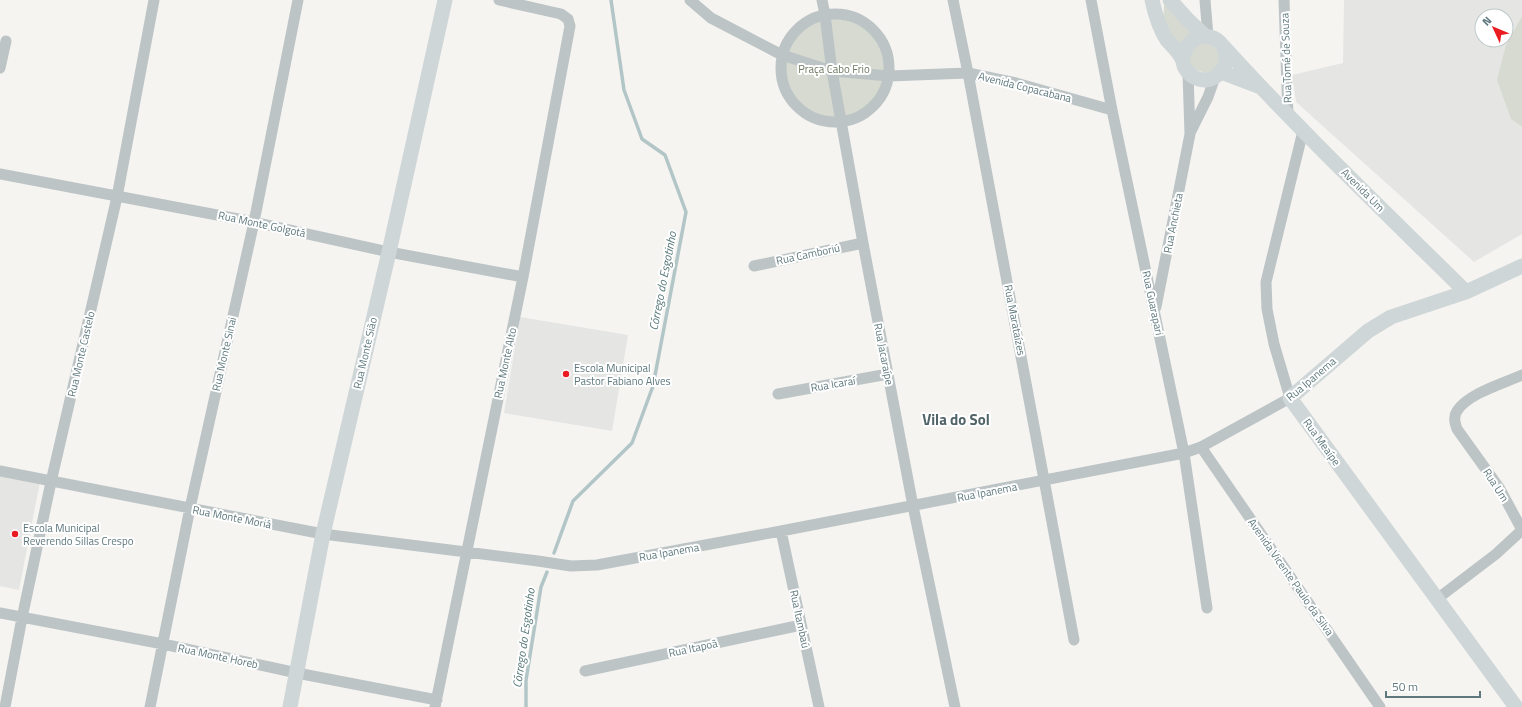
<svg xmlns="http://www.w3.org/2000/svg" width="1522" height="707" font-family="'Titillium Web',sans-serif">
  <rect width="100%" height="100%" fill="#f5f4f1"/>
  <path fill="#e5e6e4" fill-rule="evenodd" d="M1344,0H1522V16L1506,45L1511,119L1522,127V234L1474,262L1296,102L1292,75L1343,63ZM1482,16H1506V40H1482Z
    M520,317L628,335L612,431L504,413Z
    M0,474L40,482L19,590L0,586Z"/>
  <path fill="#d6dad0" d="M1166,0L1195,34L1179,47L1163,27L1164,5Z
    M1522,16V127L1511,119L1497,80L1506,45Z
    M784 69a50 50 0 1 1 100 0a50 50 0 1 1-100 0Z
    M1208,40L1223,58L1209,75L1190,67L1188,51Z"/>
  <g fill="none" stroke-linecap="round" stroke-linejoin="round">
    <path stroke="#b3c6c7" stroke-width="3.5" d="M554,553L573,501L632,443L653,386L686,212L665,155L642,139L624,90L611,0
      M526,707V680L541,587L547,572"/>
    <path stroke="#bdc4c6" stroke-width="11" d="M690,0L711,18L782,55L832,71L889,76L968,73L1016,83L1112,110
      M822,0L825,15L832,71L863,243L913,506L955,707
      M953,0L968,73L1074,640
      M1091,0L1112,110L1184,453L1207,608
      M1205,0L1208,36
      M1284,0L1288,116
      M781 68a54 54 0 1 1 108 0a54 54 0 1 1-108 0Z
      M0,68L6,41
      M1191,131L1208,97L1215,77
      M0,174L254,222L389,252L523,277
      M754,266L863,243
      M1156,307L1190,134L1188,73
      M778,394L888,374
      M1201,447L1380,707
      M0,471L323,534L538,561L571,566L597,565L781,531L1184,453L1201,447L1290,398L1274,344L1267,309L1266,282L1303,131
      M781,531L819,707
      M1437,599L1496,554L1522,530L1500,489L1457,429C1455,423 1453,417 1457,411C1467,394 1504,383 1522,375
      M0,613L163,644L297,673L437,700
      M585,671L801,625
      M5,707L22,618L51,482L117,197L154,0
      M150,707L190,508L254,222L298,0
      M435,707L523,277L570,26L568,19L561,14L499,0"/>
    <path stroke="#cfd6d8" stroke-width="15" d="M1152,0C1155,14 1159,28 1167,40C1172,46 1179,52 1182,59C1184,62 1183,65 1185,68C1191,79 1206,84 1216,76C1222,72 1226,66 1226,59C1227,31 1186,27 1183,59
      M1170,0L1188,20L1205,36
      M1223,46C1300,131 1384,211 1466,292
      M1221,72L1258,86
      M290,707L323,534L389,252L445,0
      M1516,707L1290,398L1368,331L1391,317L1466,292L1522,266"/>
  </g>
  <g fill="#eb1b22" stroke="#fff" stroke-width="1.5">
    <circle cx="566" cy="374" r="4"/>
    <circle cx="15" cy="534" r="4"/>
  </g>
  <g text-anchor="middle" stroke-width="4" stroke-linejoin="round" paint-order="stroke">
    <g font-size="11" fill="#5e787d" stroke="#fff">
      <text transform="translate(1286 58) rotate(-92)" y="4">Rua Tomé de Souza</text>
      <text transform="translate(1025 87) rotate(14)" y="4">Avenida Copacabana</text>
      <text transform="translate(1363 190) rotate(45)" y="4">Avenida Um</text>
      <text transform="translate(1173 223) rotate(-79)" y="4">Rua Anchieta</text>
      <text transform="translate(262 224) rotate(12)" y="4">Rua Monte Golgotá</text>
      <text transform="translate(808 254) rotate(-12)" y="4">Rua Camboriú</text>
      <text transform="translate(1153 303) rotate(78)" y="4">Rua Guarapari</text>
      <text transform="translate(1015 320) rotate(79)" y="4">Rua Marataízes</text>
      <text transform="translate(365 353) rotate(-77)" y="4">Rua Monte Sião</text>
      <text transform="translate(81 354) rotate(-77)" y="4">Rua Monte Castelo</text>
      <text transform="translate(224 354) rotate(-77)" y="4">Rua Monte Sinai</text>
      <text transform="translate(884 354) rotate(79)" y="4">Rua Jacaraípe</text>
      <text transform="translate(505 363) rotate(-78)" y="4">Rua Monte Alto</text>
      <text transform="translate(1311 379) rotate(-40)" y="4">Rua Ipanema</text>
      <text transform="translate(833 384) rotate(-10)" y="4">Rua Icaraí</text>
      <text transform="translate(1322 442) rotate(54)" y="4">Rua Meaípe</text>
      <text transform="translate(1496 485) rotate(57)" y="4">Rua Um</text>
      <text transform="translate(987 492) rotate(-11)" y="4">Rua Ipanema</text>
      <text transform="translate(232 517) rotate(11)" y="4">Rua Monte Moriá</text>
      <text transform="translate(669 552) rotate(-10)" y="4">Rua Ipanema</text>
      <text transform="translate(1291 577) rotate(55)" y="4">Avenida Vicente Paulo da Silva</text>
      <text transform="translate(800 619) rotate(78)" y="4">Rua Itambaú</text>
      <text transform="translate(693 648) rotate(-12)" y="4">Rua Itapoã</text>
      <text transform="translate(218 656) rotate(12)" y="4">Rua Monte Horeb</text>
    </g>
    <g font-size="11" fill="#6d7a62" stroke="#fff">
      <text x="834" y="73">Praça Cabo Frio</text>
    </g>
    <g font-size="11" fill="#5e787d" stroke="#fff" text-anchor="start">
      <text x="574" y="372">Escola Municipal<tspan x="574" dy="13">Pastor Fabiano Alves</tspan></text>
      <text x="23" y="532">Escola Municipal<tspan x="23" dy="13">Reverendo Sillas Crespo</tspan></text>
    </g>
    <g font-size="12" font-style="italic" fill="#59797a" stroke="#fff">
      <text transform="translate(663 281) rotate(-79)" y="4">Córrego do Esgotinho</text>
      <text transform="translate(524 638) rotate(-82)" y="4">Córrego do Esgotinho</text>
    </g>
    <g font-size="15" font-weight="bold" fill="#516468" stroke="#fff">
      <text x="956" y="425">Vila do Sol</text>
    </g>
  </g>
  <g transform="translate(1494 28) rotate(314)"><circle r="19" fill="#ffffff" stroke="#bfc9cb"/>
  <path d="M0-3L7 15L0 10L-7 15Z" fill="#eb1b22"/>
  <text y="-6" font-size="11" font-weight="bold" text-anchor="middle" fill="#5e787d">N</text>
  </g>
  <path d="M1386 691v6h94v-6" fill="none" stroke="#5e787d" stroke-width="2"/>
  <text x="1392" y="691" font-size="12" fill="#5e787d" stroke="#ffffff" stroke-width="3" paint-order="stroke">50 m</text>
</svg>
